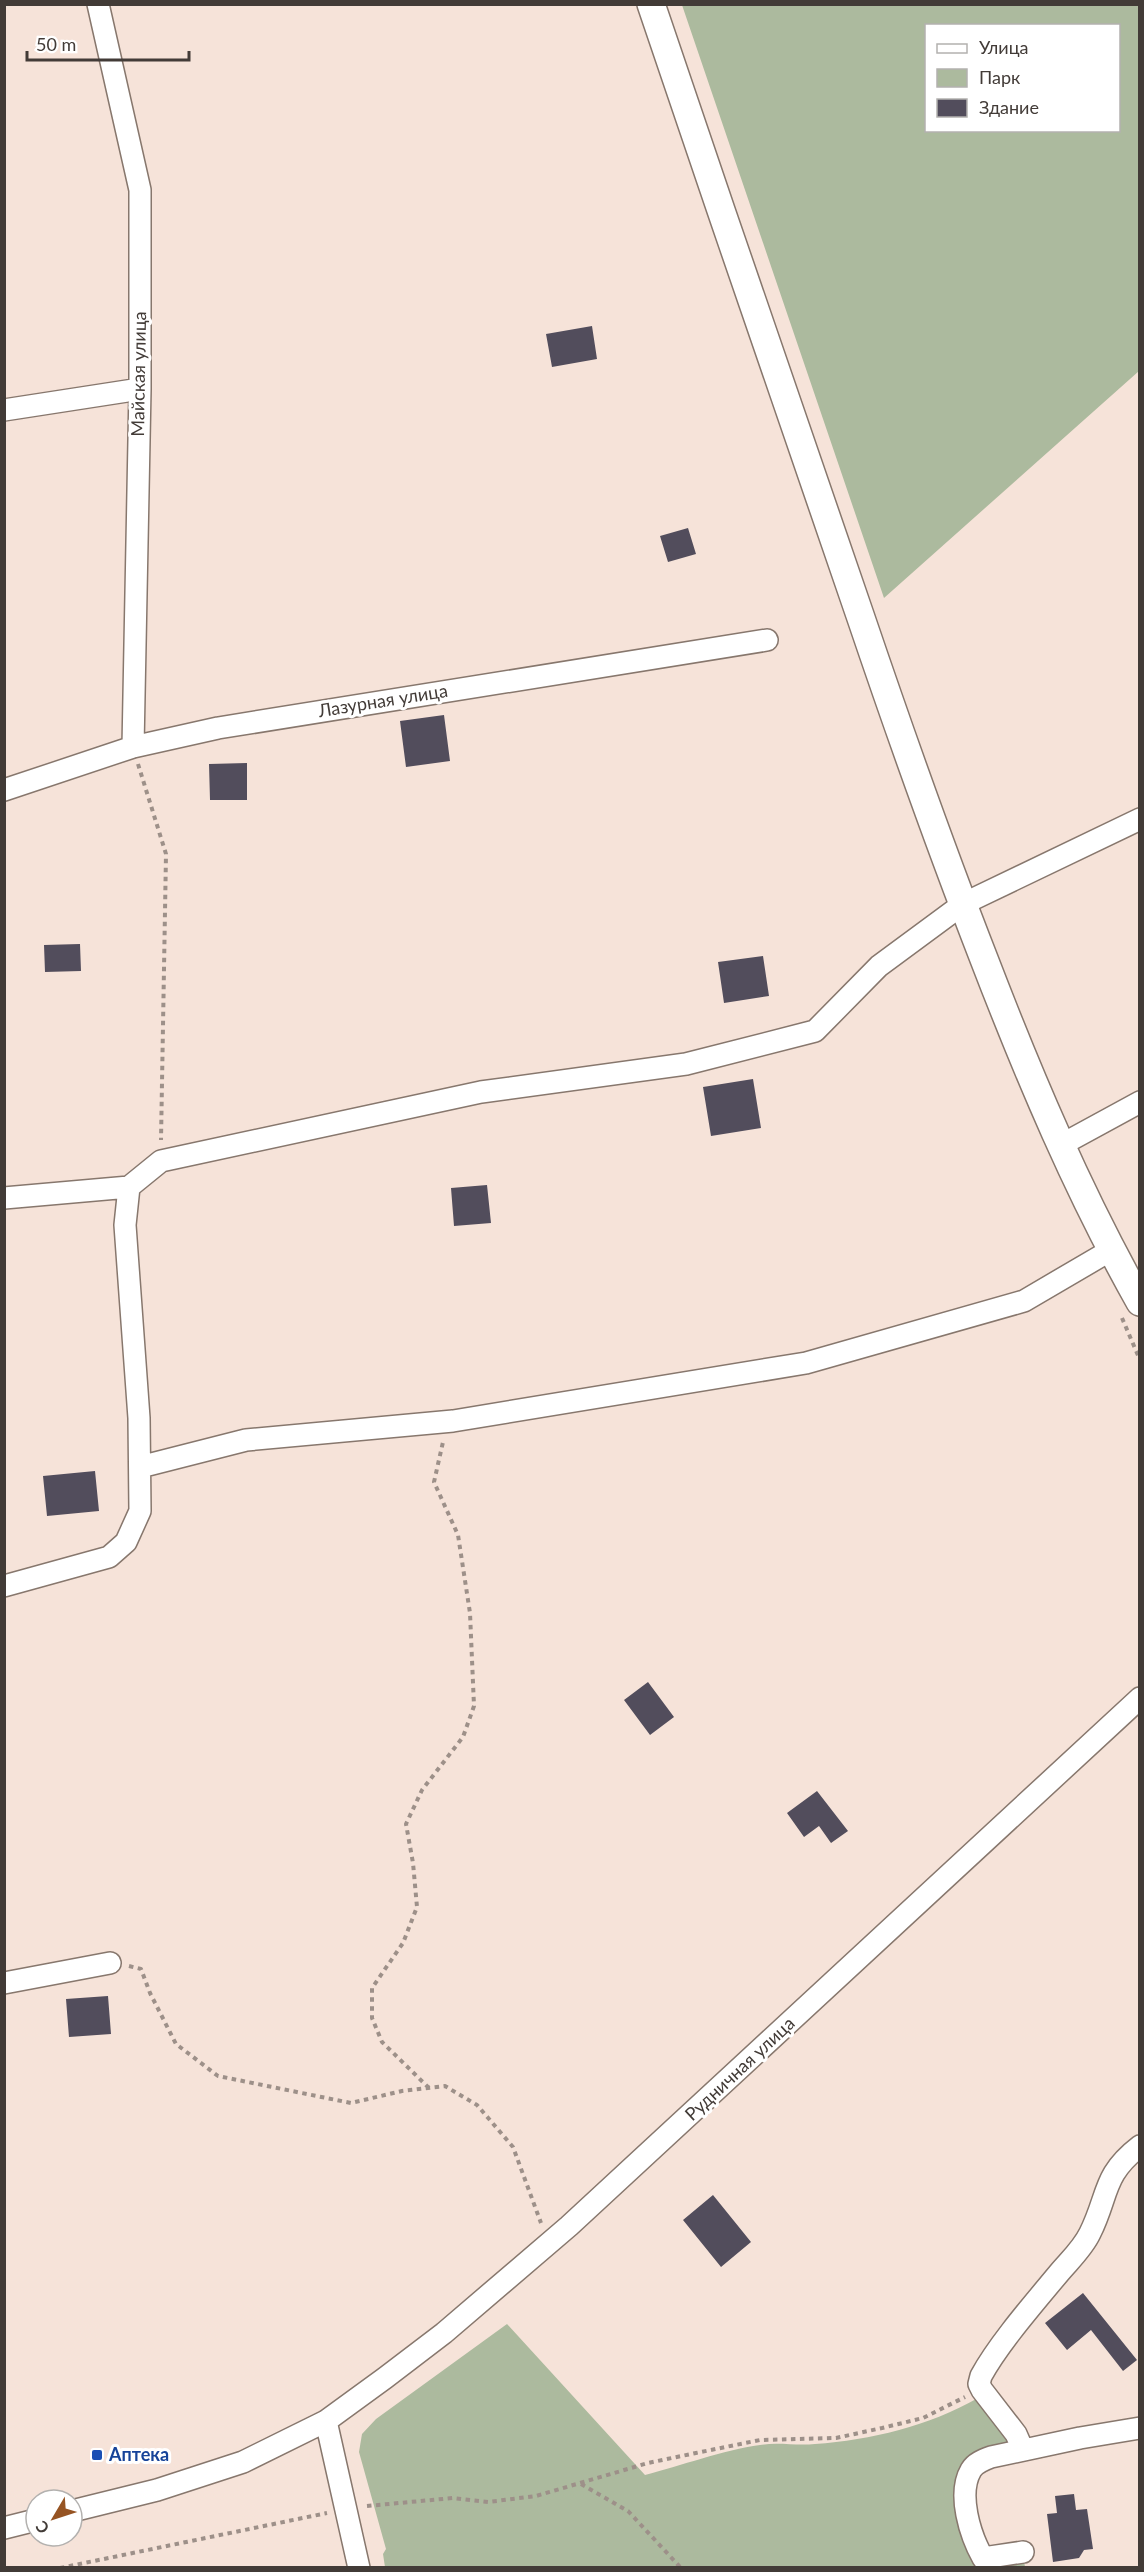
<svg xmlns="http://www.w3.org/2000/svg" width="1144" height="2572" font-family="Lato,sans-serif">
  <rect width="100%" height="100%" fill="#f6e3d9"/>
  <path fill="#acba9e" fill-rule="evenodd" d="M682,5H1139V371L884,598ZM926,26H1118V130H926Z
    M507,2324L645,2475C680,2466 724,2450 760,2445C778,2442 797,2446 815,2444C871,2440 929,2426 978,2398L1013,2445L975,2456L970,2551L1024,2561L1025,2567H385L383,2554L386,2549L359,2452L362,2434L376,2419Z"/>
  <path fill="#524d5c" d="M592,326L597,359L552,367L546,334Z
    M688,528L696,554L668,562L660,536Z
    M444,715L450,761L406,767L400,721Z
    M247,763V800H210L209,764Z
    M80,944L81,971L45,972L44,945Z
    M763,956L769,996L724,1003L718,962Z
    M753,1079L761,1128L711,1136L703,1087Z
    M487,1185L491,1223L454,1226L451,1188Z
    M95,1471L99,1511L47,1516L43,1476Z
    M648,1682L674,1717L650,1735L624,1700Z
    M817,1791L848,1831L831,1843L819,1826L804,1837L787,1813Z
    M108,1996L111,2034L69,2037L66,1999Z
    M713,2195L751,2242L721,2267L683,2220Z
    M1083,2293L1137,2360L1123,2371L1091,2330L1067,2350L1045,2323Z
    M1074,2494L1076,2510L1087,2509L1093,2549L1084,2550L1079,2558L1053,2562L1047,2514L1057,2513L1055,2496Z"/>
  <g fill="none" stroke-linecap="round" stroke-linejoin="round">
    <g stroke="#87776d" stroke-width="24">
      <path id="minor" d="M98,4L140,190V389L133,747
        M4,410L140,389
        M4,790L133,747L218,728L767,640
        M1061,1145L1140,1102
        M4,1198L129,1187
        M140,1467L246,1440L453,1421L806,1363L1024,1301L1111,1250
        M4,1586L109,1557L126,1542L140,1511L139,1418L125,1225L129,1187L161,1161L481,1092L686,1064L815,1031L879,966L963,904L1140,819
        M4,1983L110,1963
        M326,2421L359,2568
        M1023,2450L1016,2434L982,2390L979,2384L981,2376C999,2343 1035,2302 1059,2273C1070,2260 1083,2248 1090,2233C1109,2195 1102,2175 1140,2146
        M72,2511L157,2490L243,2462L326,2421L385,2378L444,2333L569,2226L1140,1698
        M4,2528L36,2520
        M1023,2552L983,2558C970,2535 957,2494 971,2470C975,2463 983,2460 991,2457L1080,2438L1140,2428"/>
    </g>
    <g stroke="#87776d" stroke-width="30">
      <path id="major" d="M651,4C720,209 791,414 861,618C900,733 940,846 984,959C1029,1076 1078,1192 1140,1302"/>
    </g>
    <path stroke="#9d9089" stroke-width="4" stroke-dasharray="4.5 4.5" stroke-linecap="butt" d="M138,764L166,854L161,1140
      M1122,1318L1140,1360
      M129,1966L141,1969L150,1993L176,2044L218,2076L351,2103L402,2091L445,2086L477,2105L513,2147L541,2223
      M429,2088L382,2042L372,2018V1988L403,1943L417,1907L413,1863L406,1824L422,1790L463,1737L474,1706L470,1613L458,1535L434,1482L443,1442
      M581,2484L628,2511L681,2568
      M367,2506L453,2498L488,2502L536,2496L648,2463L696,2453L760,2440L836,2438L882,2428L923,2418L965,2397
      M60,2568L327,2513"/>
    <use href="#minor" stroke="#fff" stroke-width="21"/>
    <use href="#major" stroke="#fff" stroke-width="27"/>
  </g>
  <rect fill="#1a4fb4" stroke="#fff" stroke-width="2" x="91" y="2449" width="12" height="12" rx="3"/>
  <g text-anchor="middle" stroke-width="6" stroke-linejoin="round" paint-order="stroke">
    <g font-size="18" fill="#423b37" stroke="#fff">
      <text transform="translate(139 374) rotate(-89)" y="6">Майская улица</text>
      <text transform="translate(383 701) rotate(-9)" y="6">Лазурная улица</text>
      <text transform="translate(740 2069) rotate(-43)" y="6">Рудничная улица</text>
    </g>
    <g font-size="18" font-weight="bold" fill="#164399" stroke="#fff" text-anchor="start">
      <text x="109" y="2461">Аптека</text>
    </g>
  </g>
  <rect width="1144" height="2572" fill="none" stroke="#423b37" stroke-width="12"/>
  <rect x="925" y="24" width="195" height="108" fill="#ffffff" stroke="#b3b1af" stroke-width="1.5"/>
  <rect x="937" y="44" width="30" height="9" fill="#ffffff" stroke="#b3b1af" stroke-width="1.5"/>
  <text x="979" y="54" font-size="18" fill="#423b37">Улица</text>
  <rect x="937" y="69" width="30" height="18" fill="#acba9e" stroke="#b3b1af" stroke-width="1.5"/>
  <text x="979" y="84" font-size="18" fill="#423b37">Парк</text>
  <rect x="937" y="99" width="30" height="18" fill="#524d5c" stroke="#b3b1af" stroke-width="1.5"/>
  <text x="979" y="114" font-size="18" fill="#423b37">Здание</text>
  <g transform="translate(54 2518) rotate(231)"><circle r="28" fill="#ffffff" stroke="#b3b1af" stroke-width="1.5"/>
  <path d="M0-4.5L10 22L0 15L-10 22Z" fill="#965423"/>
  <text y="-9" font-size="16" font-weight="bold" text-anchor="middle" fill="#423b37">С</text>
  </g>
  <path d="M27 51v9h162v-9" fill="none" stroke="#423b37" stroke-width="3"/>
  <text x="36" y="51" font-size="18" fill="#423b37" stroke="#ffffff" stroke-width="4.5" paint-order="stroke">50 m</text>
</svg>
